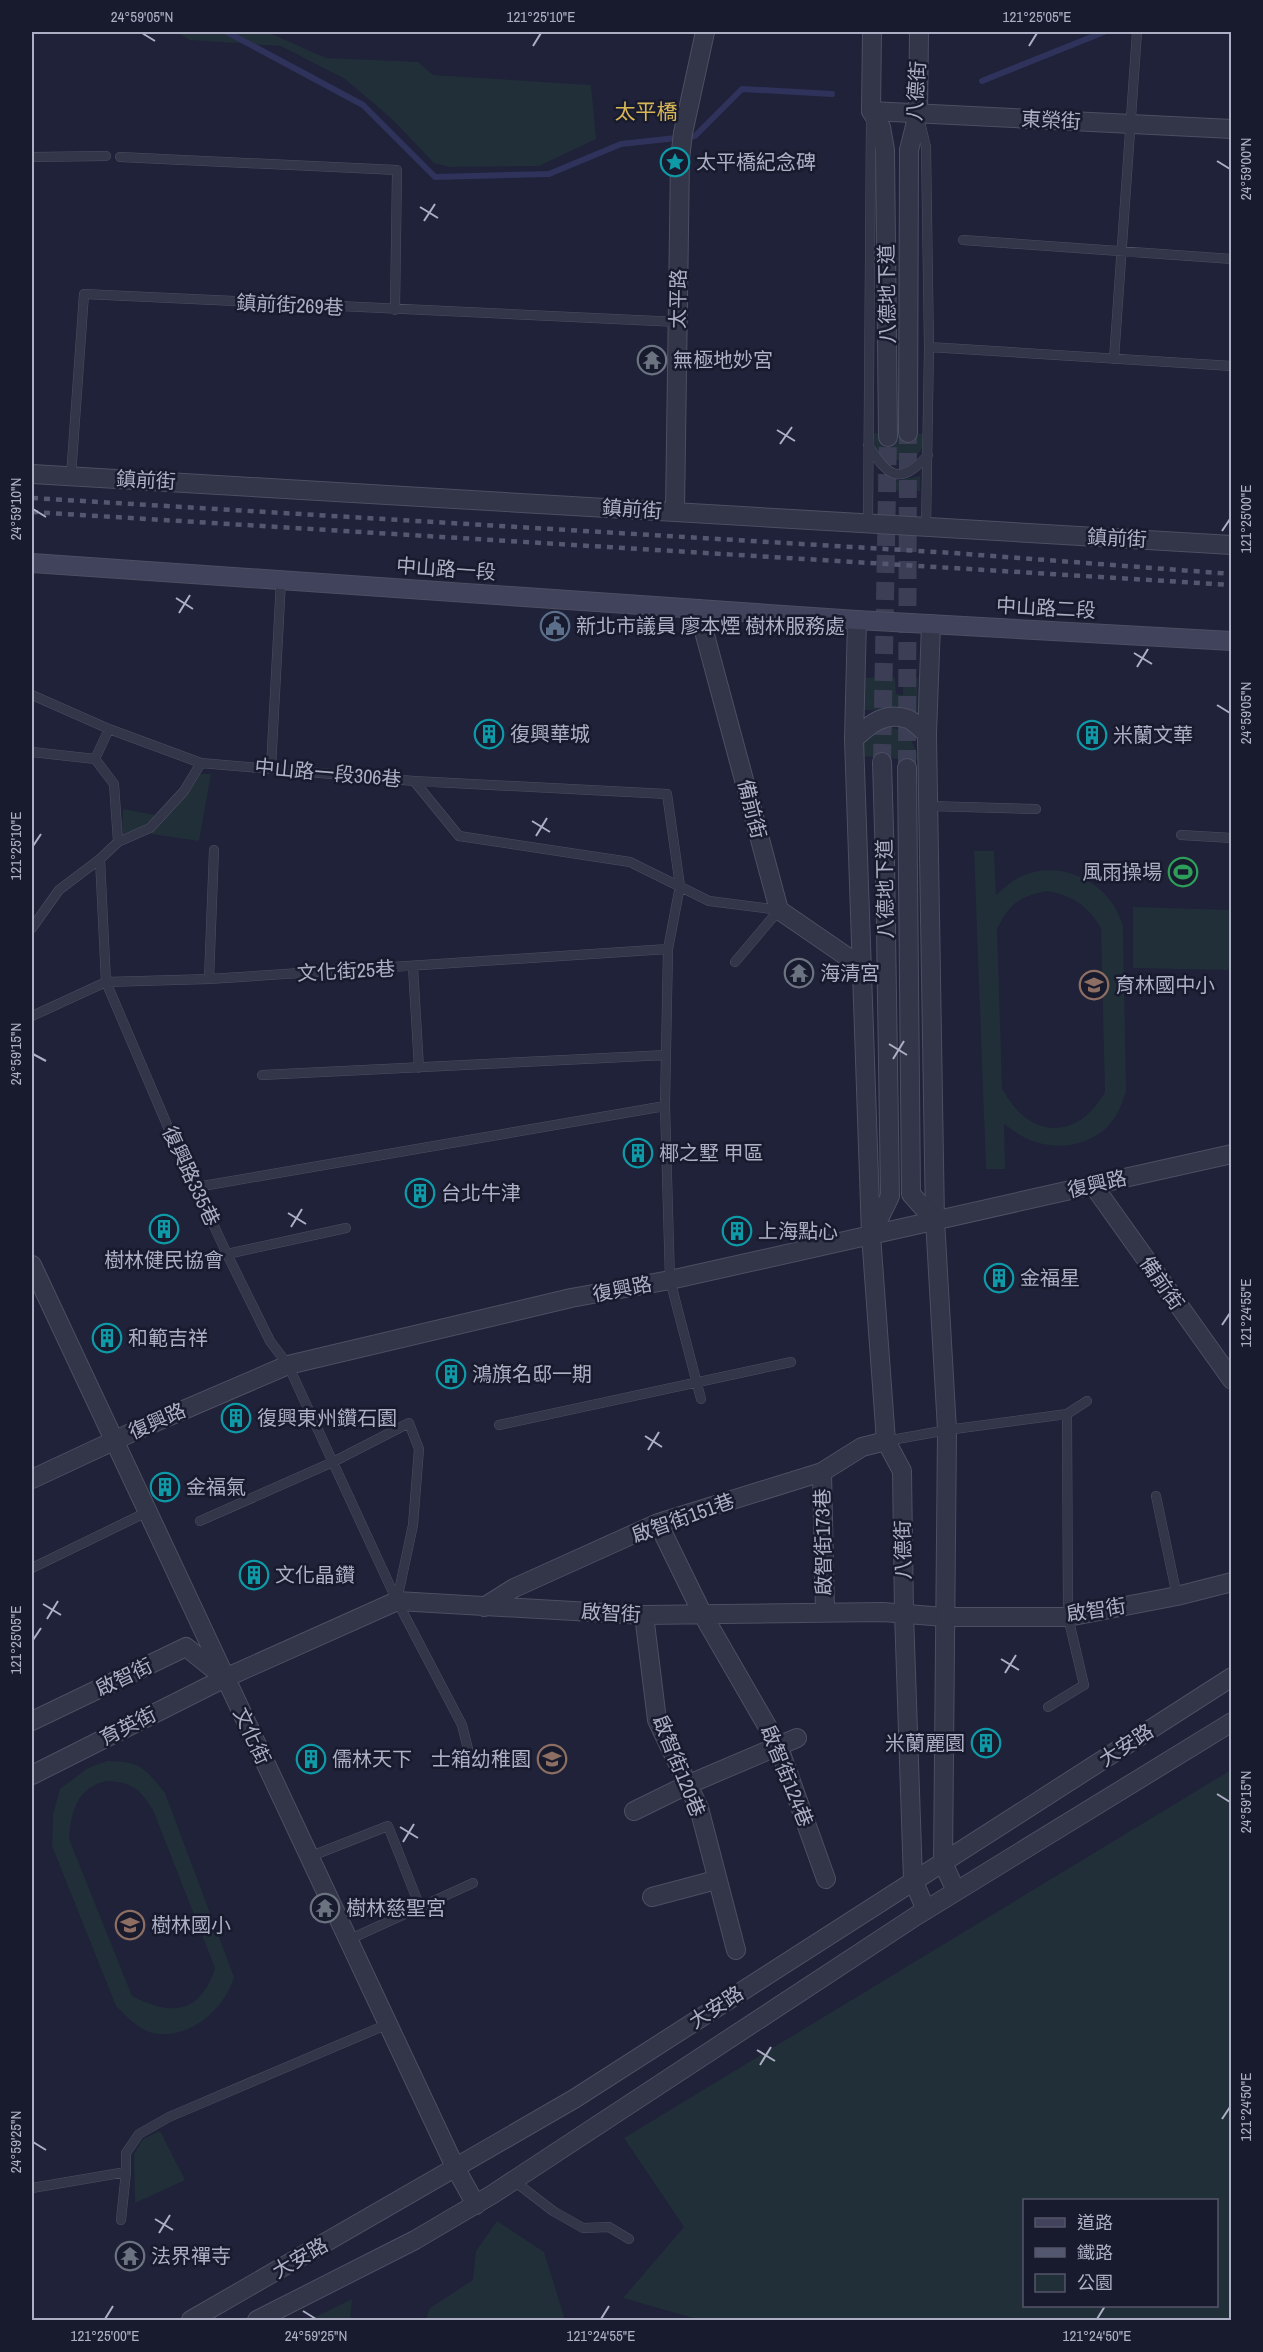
<svg xmlns="http://www.w3.org/2000/svg" width="1263" height="2352" font-family="'Archivo Narrow','Noto Sans TC',sans-serif">
  <rect width="100%" height="100%" fill="#1f2238"/>
  <path fill="#212f39" fill-rule="evenodd" d="M176,32H267L326,58L418,62L433,75L591,85L596,139L539,166L449,167L434,163L392,119L345,79L281,46L190,40Z
    M872,433L924,434L923,447L914,459C890,463 875,459 872,433Z
    M877,473L895,481L920,476V491L878,490Z
    M895,677L896,694L903,695V678H918L917,712L862,710L861,678Z
    M878,726C904,727 912,735 919,760L858,756L860,743Z
    M198,774H211L199,841L151,834Z
    M123,809L155,815L143,827L122,834Z
    M974,851H994L996,895C1004,888 1011,881 1022,876C1053,862 1093,875 1113,904C1117,910 1120,918 1123,925L1126,1092C1123,1099 1121,1107 1117,1114C1102,1142 1064,1152 1036,1142C1024,1139 1014,1131 1004,1124L1005,1169H986ZM1047,891C1072,895 1088,906 1101,928L1105,1092C1077,1142 1028,1139 1002,1088L997,929C1010,903 1019,897 1047,891Z
    M1133,907L1231,910V965L1228,970L1133,968Z
    M107,1761C140,1761 145,1768 165,1793L234,1977C225,2008 193,2037 158,2034C141,2032 128,2018 116,2006L52,1846L53,1815L60,1789L88,1768ZM107,1781C132,1782 140,1789 153,1810L215,1968C200,2015 171,2016 132,1996L69,1839C71,1812 77,1787 107,1781Z
    M1231,1770V2320H700L623,2298L684,2227L624,2138ZM1024,2200H1216V2306H1024Z
    M160,2131L185,2180L135,2203L134,2154L143,2139Z
    M497,2221L544,2252L565,2320H426L430,2308L473,2280L476,2251Z
    M352,2299L350,2320H309Z"/>
  <g fill="none" stroke-linecap="round" stroke-linejoin="round">
    <path stroke="#2f335b" stroke-width="6" d="M227,32L363,105L435,177L549,174L621,144L695,136L742,89L832,94
      M982,81L1104,32"/>
    <path stroke="#3b3e54" stroke-width="18" stroke-dasharray="18 9" stroke-linecap="butt" d="M882,762L888,437
      M907,768L908,433"/>
    <g stroke="#4d4f63" stroke-width="10">
      <path id="service" d="M920,122L926,147L929,347L926,527
        M32,157L106,156
        M120,157L397,170L395,310
        M963,240L1232,259
        M929,347L1232,366
        M1114,359L1137,32
        M868,445C888,476 899,487 928,455
        M71,476L84,294L678,322
        M868,523L871,117
        M32,695L109,729L201,763L414,781L459,836L630,862L709,901L779,910
        M109,729L95,759L114,784L118,842
        M32,752L95,759
        M271,768L281,581
        M414,781L667,794L680,886L668,949L665,1106L670,1280L701,1399
        M928,806L1036,809
        M1181,835L1232,838
        M100,859L106,982L168,1127L227,1254L270,1341L288,1365L397,1601L462,1725L471,1761
        M32,928L59,890L100,859L118,842L150,828L184,791L201,763
        M735,962L779,910
        M413,967L419,1068
        M209,979L214,850
        M32,1016L106,982L209,979L668,949
        M262,1075L666,1055
        M197,1187L665,1106
        M227,1254L346,1228
        M499,1425L791,1362
        M886,1441L947,1430L1067,1414L1087,1401
        M1156,1496L1177,1596
        M200,1521L333,1462L409,1423L419,1449L413,1525L397,1600
        M32,1568L147,1512
        M1048,1707L1084,1685L1068,1617L1067,1414
        M309,1857L388,1826L420,1907
        M348,1940L473,1883
        M514,2181L553,2211L583,2228L609,2227L629,2239
        M32,2188L126,2172
        M121,2220L126,2172V2153L139,2134L169,2117L388,2024"/>
    </g>
    <g stroke="#4d4f63" stroke-width="20">
      <path id="minor" d="M871,111L1232,129
        M32,474L1232,545
        M675,512L680,159L683,133L705,32
        M698,609L779,910L862,967
        M931,624L927,734L935,1221
        M854,739C870,724 885,711 908,719C915,722 922,730 927,734
        M1093,1185L1232,1154
        M32,1265L394,2037L456,2169L476,2205
        M822,1472L825,1612
        M32,1479L137,1430L288,1365L571,1298L670,1280L871,1235L854,739L857,620
        M658,1523L703,1615L778,1745L826,1879
        M484,1607L514,1588L658,1523L822,1472L862,1447L886,1441
        M644,1615L657,1720L699,1808L736,1950
        M32,1721L186,1647L221,1675
        M32,1775L225,1678L397,1601L644,1615L883,1612L944,1617H1068L1177,1596L1232,1582
        M634,1811L687,1785L797,1738
        M652,1897L716,1880"/>
    </g>
    <g stroke="#4d4f63" stroke-width="20">
      <path id="tertiary" d="M872,32L871,111L881,127L885,150L888,437
        M908,433L909,150L918,114L919,32
        M882,762L885,863L890,1196L871,1235L886,1441L902,1471L904,1613L913,1880L926,1910
        M907,768L911,1194L935,1221L936,1237L947,1430L943,1863L956,1891
        M871,1235L1093,1185L1232,1380
        M191,2320L574,2099L1232,1677
        M257,2320L415,2240L493,2194L916,1916L1232,1722"/>
    </g>
    <g stroke="#4d4f63" stroke-width="20">
      <path id="secondary" d="M32,563L857,620L1232,641"/>
    </g>
    <use href="#service" stroke="#333548" stroke-width="9"/>
    <use href="#minor" stroke="#333548" stroke-width="18"/>
    <use href="#tertiary" stroke="#333548" stroke-width="18"/>
    <use href="#secondary" stroke="#41425b" stroke-width="18"/>
    <path stroke="#545770" stroke-width="4.5" stroke-dasharray="6 6" stroke-linecap="butt" d="M32,498L953,553L1232,574
      M32,512L1232,585"/>
  </g>
  <path fill="none" stroke="#adafc5" stroke-width="2" d="M142,33L155,41M533,46L541,33M1029,46L1037,33M1217,161L1230,169M420,207L438,218M424,221L435,204M777,430L795,441M780,444L792,427M33,509L46,517M1222,531L1230,519M176,598L193,609M179,613L190,595M1134,653L1152,664M1137,667L1148,649M1217,705L1230,713M532,821L550,832M536,836L547,818M33,846L41,834M889,1044L907,1055M33,1054L46,1061M893,1059L904,1041M288,1213L306,1224M291,1227L302,1209M1222,1325L1230,1313M645,1436L662,1447M648,1450L659,1432M43,1604L61,1615M47,1619L58,1601M33,1640L41,1628M1001,1659L1019,1670M1005,1673L1016,1655M1217,1794L1230,1802M400,1827L418,1838M403,1842L414,1824M757,2050L775,2061M760,2065L771,2047M1222,2119L1230,2107M33,2142L46,2150M155,2219L173,2230M159,2233L170,2215M303,2311L316,2319M105,2319L113,2306M601,2319L609,2306M1097,2319L1105,2306"/>
  <defs>
    <g id="sight-ring" transform="scale(1.5)"><circle r="9.5" fill="#181a2d" stroke="#0f9aa8" stroke-width="1.5"/><path d="M0-6L1.8-2.2L6-1.7L2.9 1.2L3.7 5.4L0 3.3L-3.7 5.4L-2.9 1.2L-6-1.7L-1.8-2.2Z" fill="#0f9aa8"/></g>
    <g id="temple-ring" transform="scale(1.5)"><circle r="9.5" fill="#181a2d" stroke="#6b7280" stroke-width="1.5"/><path d="M0-6L5-2H3V0L6.5 2.5H4V6H1.5V3h-3V6H-4V2.5H-6.5L-3 0V-2H-5Z" fill="#6b7280"/></g>
    <g id="civic-ring" transform="scale(1.5)"><circle r="9.5" fill="#181a2d" stroke="#5c6f8a" stroke-width="1.5"/><path d="M-.6-6.5H3V-4.5H.6V-3L4-1V1h2V6H-6V1h2V-1L-.6-3ZM-1.2 2.5V6h2.4V2.5Z" fill="#5c6f8a"/></g>
    <g id="building-ring" transform="scale(1.5)"><circle r="9.5" fill="#181a2d" stroke="#0f9aa8" stroke-width="1.5"/><path d="M-4-6H4V6H1V3H-1V6H-4ZM-2.5-4.3h1.7v1.8h-1.7ZM.8-4.3h1.7v1.8H.8ZM-2.5-1h1.7V.8h-1.7ZM.8-1h1.7V.8H.8Z" fill="#0f9aa8"/></g>
    <g id="stadium-ring" transform="scale(1.5)"><circle r="9.5" fill="#181a2d" stroke="#2e9e5b" stroke-width="1.5"/><path d="M0-5a6.5 5 0 1 0 0 10a6.5 5 0 1 0 0-10ZM-3.5-1.8h7v3.6h-7Z" fill="#2e9e5b"/></g>
    <g id="school-ring" transform="scale(1.5)"><circle r="9.5" fill="#181a2d" stroke="#8d6e63" stroke-width="1.5"/><path d="M0-5L7-2L0 1L-7-2ZM-4 1L0 2.5L4 1V4Q0 6-4 4Z" fill="#8d6e63"/></g>
  </defs>
  <g fill-rule="evenodd">
    <use href="#sight-ring" x="675" y="162"/>
    <use href="#temple-ring" x="652" y="360"/>
    <use href="#civic-ring" x="555" y="626"/>
    <use href="#building-ring" x="489" y="734"/>
    <use href="#building-ring" x="1092" y="735"/>
    <use href="#stadium-ring" x="1183" y="872"/>
    <use href="#temple-ring" x="799" y="973"/>
    <use href="#school-ring" x="1094" y="985"/>
    <use href="#building-ring" x="638" y="1153"/>
    <use href="#building-ring" x="420" y="1193"/>
    <use href="#building-ring" x="164" y="1229"/>
    <use href="#building-ring" x="737" y="1231"/>
    <use href="#building-ring" x="999" y="1278"/>
    <use href="#building-ring" x="107" y="1338"/>
    <use href="#building-ring" x="451" y="1374"/>
    <use href="#building-ring" x="236" y="1418"/>
    <use href="#building-ring" x="165" y="1487"/>
    <use href="#building-ring" x="254" y="1575"/>
    <use href="#building-ring" x="986" y="1743"/>
    <use href="#building-ring" x="311" y="1759"/>
    <use href="#school-ring" x="552" y="1759"/>
    <use href="#temple-ring" x="325" y="1908"/>
    <use href="#school-ring" x="130" y="1925"/>
    <use href="#temple-ring" x="130" y="2256"/>
  </g>
  <g text-anchor="middle" stroke-width="5" stroke-linejoin="round" paint-order="stroke">
    <g font-size="20" fill="#adafc5" stroke="#181a2d">
      <text transform="translate(916 91) rotate(-86)" y="7">八德街</text>
      <text transform="translate(1051 120) rotate(3)" y="7">東榮街</text>
      <text transform="translate(887 294) rotate(-91)" y="7">八德地下道</text>
      <text transform="translate(678 299) rotate(-89)" y="7">太平路</text>
      <text transform="translate(290 305) rotate(3)" y="7">鎮前街269巷</text>
      <text transform="translate(146 480) rotate(3)" y="7">鎮前街</text>
      <text transform="translate(632 509) rotate(4)" y="7">鎮前街</text>
      <text transform="translate(1117 538) rotate(3)" y="7">鎮前街</text>
      <text transform="translate(446 569) rotate(4)" y="7">中山路一段</text>
      <text transform="translate(1046 608) rotate(3)" y="7">中山路二段</text>
      <text transform="translate(328 773) rotate(5)" y="7">中山路一段306巷</text>
      <text transform="translate(752 809) rotate(76)" y="7">備前街</text>
      <text transform="translate(885 889) rotate(-91)" y="7">八德地下道</text>
      <text transform="translate(346 971) rotate(-3)" y="7">文化街25巷</text>
      <text transform="translate(191 1176) rotate(65)" y="7">復興路335巷</text>
      <text transform="translate(1097 1184) rotate(-13)" y="7">復興路</text>
      <text transform="translate(1162 1283) rotate(55)" y="7">備前街</text>
      <text transform="translate(622 1289) rotate(-11)" y="7">復興路</text>
      <text transform="translate(157 1421) rotate(-24)" y="7">復興路</text>
      <text transform="translate(683 1518) rotate(-20)" y="7">啟智街151巷</text>
      <text transform="translate(823 1542) rotate(-91)" y="7">啟智街173巷</text>
      <text transform="translate(903 1550) rotate(-91)" y="7">八德街</text>
      <text transform="translate(1096 1610) rotate(-9)" y="7">啟智街</text>
      <text transform="translate(611 1613) rotate(3)" y="7">啟智街</text>
      <text transform="translate(124 1677) rotate(-26)" y="7">啟智街</text>
      <text transform="translate(128 1726) rotate(-27)" y="7">育英街</text>
      <text transform="translate(252 1736) rotate(65)" y="7">文化街</text>
      <text transform="translate(1126 1745) rotate(-33)" y="7">大安路</text>
      <text transform="translate(679 1766) rotate(68)" y="7">啟智街120巷</text>
      <text transform="translate(787 1776) rotate(68)" y="7">啟智街124巷</text>
      <text transform="translate(716 2007) rotate(-33)" y="7">大安路</text>
      <text transform="translate(300 2258) rotate(-30)" y="7">大安路</text>
    </g>
    <g font-size="20" fill="#adafc5" stroke="#181a2d" text-anchor="start">
      <text x="696" y="169">太平橋紀念碑</text>
      <text x="673" y="367">無極地妙宮</text>
      <text x="576" y="633">新北市議員 廖本煙 樹林服務處</text>
      <text x="510" y="741">復興華城</text>
      <text x="1113" y="742">米蘭文華</text>
      <text x="1162" y="879" text-anchor="end">風雨操場</text>
      <text x="820" y="980">海清宮</text>
      <text x="1115" y="992">育林國中小</text>
      <text x="659" y="1160">椰之墅 甲區</text>
      <text x="441" y="1200">台北牛津</text>
      <text x="758" y="1238">上海點心</text>
      <text x="164" y="1267" text-anchor="middle">樹林健民協會</text>
      <text x="1020" y="1285">金福星</text>
      <text x="128" y="1345">和範吉祥</text>
      <text x="472" y="1381">鴻旗名邸一期</text>
      <text x="257" y="1425">復興東州鑽石園</text>
      <text x="186" y="1494">金福氣</text>
      <text x="275" y="1582">文化晶鑽</text>
      <text x="965" y="1750" text-anchor="end">米蘭麗園</text>
      <text x="332" y="1766">儒林天下</text>
      <text x="531" y="1766" text-anchor="end">士箱幼稚園</text>
      <text x="346" y="1915">樹林慈聖宮</text>
      <text x="151" y="1932">樹林國小</text>
      <text x="151" y="2263">法界禪寺</text>
    </g>
    <g font-size="21" fill="#d7b656" stroke="#181a2d">
      <text x="646" y="119">太平橋</text>
    </g>
  </g>
  <rect width="1263" height="2352" fill="none" stroke="#181a2d" stroke-width="66"/>
  <rect x="1023" y="2199" width="195" height="108" fill="#181a2d" stroke="#54566a" stroke-width="1.5"/>
  <rect x="1035" y="2218" width="30" height="9" fill="#41425b" stroke="#54566a" stroke-width="1.5"/>
  <text x="1077" y="2229" font-size="18" fill="#adafc5">道路</text>
  <rect x="1035" y="2248" width="30" height="9" fill="#545770" stroke="#54566a" stroke-width="1.5"/>
  <text x="1077" y="2259" font-size="18" fill="#adafc5">鐵路</text>
  <rect x="1035" y="2274" width="30" height="18" fill="#212f39" stroke="#54566a" stroke-width="1.5"/>
  <text x="1077" y="2289" font-size="18" fill="#adafc5">公園</text>
  <rect x="33" y="33" width="1197" height="2286" fill="none" stroke="#adafc5" stroke-width="2"/>
  <g font-size="15" text-anchor="middle" fill="#adafc5">
    <text x="142" y="22">24°59'05"N</text>
    <text x="541" y="22">121°25'10"E</text>
    <text x="1037" y="22">121°25'05"E</text>
    <text transform="translate(1246 169) rotate(-90)" y="5">24°59'00"N</text>
    <text transform="translate(16 509) rotate(-90)" y="5">24°59'10"N</text>
    <text transform="translate(1246 519) rotate(-90)" y="5">121°25'00"E</text>
    <text transform="translate(1246 713) rotate(-90)" y="5">24°59'05"N</text>
    <text transform="translate(16 846) rotate(-90)" y="5">121°25'10"E</text>
    <text transform="translate(16 1054) rotate(-90)" y="5">24°59'15"N</text>
    <text transform="translate(1246 1313) rotate(-90)" y="5">121°24'55"E</text>
    <text transform="translate(16 1640) rotate(-90)" y="5">121°25'05"E</text>
    <text transform="translate(1246 1802) rotate(-90)" y="5">24°59'15"N</text>
    <text transform="translate(1246 2107) rotate(-90)" y="5">121°24'50"E</text>
    <text transform="translate(16 2142) rotate(-90)" y="5">24°59'25"N</text>
    <text x="105" y="2341">121°25'00"E</text>
    <text x="316" y="2341">24°59'25"N</text>
    <text x="601" y="2341">121°24'55"E</text>
    <text x="1097" y="2341">121°24'50"E</text>
  </g>
</svg>
